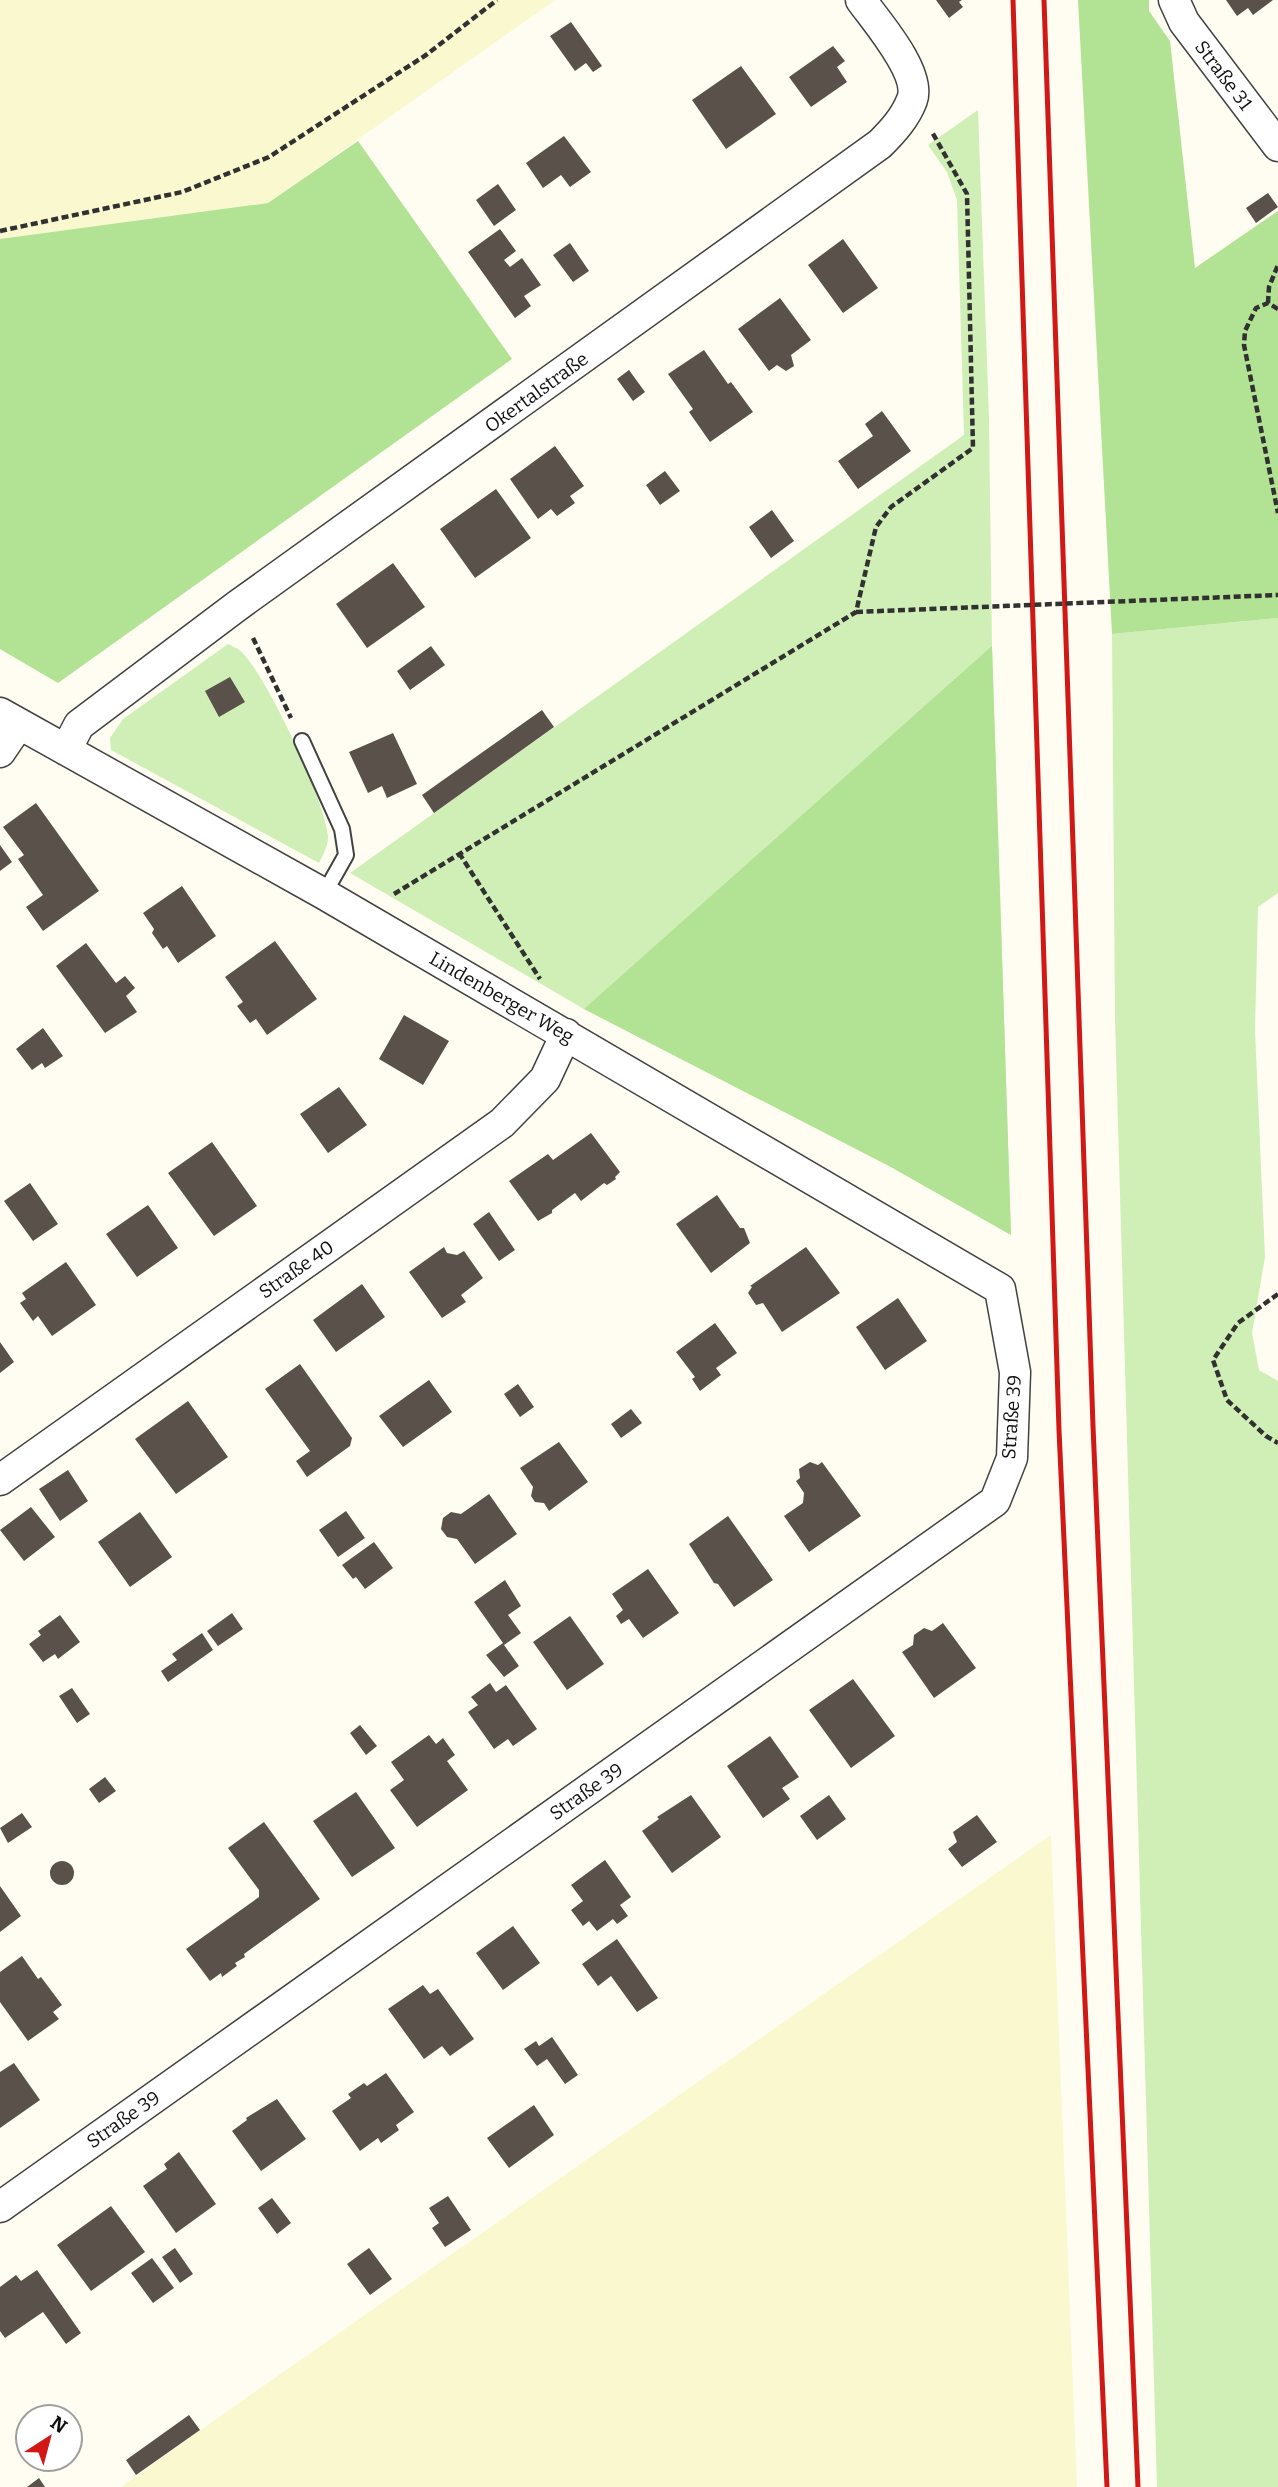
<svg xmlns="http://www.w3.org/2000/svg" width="1278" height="2487" font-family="Bitter,serif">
  <rect width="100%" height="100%" fill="#fffdf2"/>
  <path fill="#f9f8ce" d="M0,0H555L268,203L0,239Z
    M1051,1835L1077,2487H121L219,2417Z"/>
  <path fill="#d0efb6" d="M978,110L989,418L992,646L1011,1235L891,1167L584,1009L350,873L964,435L957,200L947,172L928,145Z
    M1278,618V893L1258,907L1255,1030L1265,1257L1252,1333L1259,1370L1278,1381V2487H1157L1115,1019L1112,634Z
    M228,644C231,646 235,647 238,649C263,666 327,805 328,837C328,846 323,855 319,863L111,750L110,738L123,719Z"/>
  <path fill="#b2e293" d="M1078,0H1149V11L1170,41L1195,268L1278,211V618L1112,634Z
    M358,141L512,359L58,683L0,649V239L268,203Z
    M992,646L1011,1235L891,1167L584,1009Z"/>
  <path fill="#59514a" d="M936,0H962L959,2L963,7L949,18Z
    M1226,0H1273L1253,15L1248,8L1237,16Z
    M571,22L602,66L593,72L586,63L575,71L550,36Z
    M833,46L845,61L837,67L847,82L811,107L789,77Z
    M741,66L776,114L726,149L692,100Z
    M564,136L591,172L570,187L561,175L543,188L526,163Z
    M498,184L516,210L494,226L476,200Z
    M1268,193L1278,207L1256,223L1246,208Z
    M500,229L516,251L504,260L510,267L522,258L541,285L524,296L531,306L515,318L468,252Z
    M843,239L878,288L843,313L808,265Z
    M570,243L589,271L573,282L553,255Z
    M780,298L811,340L791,355L794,366L786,371L777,365L769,371L738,329Z
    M704,350L728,384L731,382L753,412L710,442L689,412L693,409L668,374Z
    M629,370L645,392L633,401L617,379Z
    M882,411L911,451L858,489L838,461L873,436L865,424Z
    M555,446L584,486L570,496L575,503L557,516L551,509L538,519L510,479Z
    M665,471L680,491L660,505L646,485Z
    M496,489L531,538L475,578L440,529Z
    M772,510L794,541L771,558L749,527Z
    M393,563L425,607L367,648L336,604Z
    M431,646L445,665L410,690L397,671Z
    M230,677L245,702L219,717L205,691Z
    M542,710L554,727L434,813L422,795Z
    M393,733L417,784L387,798L382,786L368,793L349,752Z
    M36,803L99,891L43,931L26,907L43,895L18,859L24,855L3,827Z
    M0,845L12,862L0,871Z
    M182,886L216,936L178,963L167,946L163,949L152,933L154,929L143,913Z
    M275,941L317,999L267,1035L256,1019L250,1023L237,1006L243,1002L225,977Z
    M86,943L116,983L125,976L135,988L126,996L137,1012L105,1033L56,966Z
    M404,1015L449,1041L423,1085L379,1059Z
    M43,1028L63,1056L45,1068L42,1063L32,1070L16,1049Z
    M339,1087L367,1125L328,1153L300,1114Z
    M591,1133L620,1172L615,1177L616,1179L607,1185L604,1183L581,1201L575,1193L552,1210V1213L538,1221L509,1181L548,1154L553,1160Z
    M212,1142L257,1206L214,1236L168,1173Z
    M30,1183L58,1224L33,1241L4,1201Z
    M717,1195L740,1228H744L750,1243L711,1273L676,1224Z
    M148,1205L178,1248L137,1277L106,1234Z
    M489,1212L515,1250L499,1261L473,1224Z
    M444,1247L447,1253L457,1255L464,1251L483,1278L461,1295L466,1302L442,1318L409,1272Z
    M806,1247L840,1293L782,1332L763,1303L756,1305L748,1293L752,1287L750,1286Z
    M66,1262L96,1305L52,1336L38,1316L33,1321L20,1303L26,1299L22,1293Z
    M362,1284L385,1317L336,1352L313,1320Z
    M898,1298L927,1341L885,1370L856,1327Z
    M715,1323L737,1353L716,1368L721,1375L700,1391L692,1379L695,1377L676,1352Z
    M0,1342L14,1362L0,1373Z
    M300,1364L352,1438L350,1446L307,1477L296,1461L310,1451L265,1389Z
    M429,1380L452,1412L403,1447L379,1416Z
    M518,1384L534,1407L520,1417L504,1394Z
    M188,1401L228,1457L176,1494L135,1439Z
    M631,1409L642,1423L621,1438L611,1424Z
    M559,1442L588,1482L549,1511L544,1503L535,1502L531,1496L533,1487L520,1468Z
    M810,1462L818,1465L822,1462L861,1516L809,1552L784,1516L803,1503L804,1493L796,1481L800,1478L799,1469Z
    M68,1470L88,1501L60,1521L39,1489Z
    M489,1494L517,1534L475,1564L457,1539L447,1537L441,1529L443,1518L451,1512L461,1514Z
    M31,1507L55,1537L24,1561L0,1530Z
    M346,1511L365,1538L338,1557L319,1530Z
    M140,1512L172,1557L130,1587L98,1542Z
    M728,1516L773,1580L734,1607L718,1584L714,1583L689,1544Z
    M374,1542L393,1568L365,1589L356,1577L353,1579L342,1565Z
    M648,1569L679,1613L643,1638L629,1619L621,1624L616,1616L623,1610L612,1594Z
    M505,1580L521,1606L508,1615L521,1633L504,1645L519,1666L504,1677L486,1655L503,1643L474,1602Z
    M232,1613L243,1629L218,1646L207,1631Z
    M60,1615L80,1642L58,1659L55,1654L43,1662L29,1644L41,1635L38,1631Z
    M570,1616L604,1664L567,1690L533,1642Z
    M943,1623L976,1668L934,1698L902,1652L913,1645L914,1635L924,1628L932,1631Z
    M202,1633L213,1650L168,1682L161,1671L177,1660L172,1654Z
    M853,1679L895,1736L851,1768L809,1710Z
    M490,1683L496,1692L506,1685L537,1729L513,1746L508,1739L494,1749L468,1712L478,1705L471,1697Z
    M72,1688L90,1714L77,1723L59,1696Z
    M360,1725L377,1746L366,1755L350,1733Z
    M429,1735L436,1744L443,1738L455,1755L447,1761L468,1790L417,1827L390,1790L404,1780L391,1762Z
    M770,1736L799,1777L782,1788L790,1799L763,1818L727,1766Z
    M105,1777L116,1791L99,1803L89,1789Z
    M356,1792L395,1848L352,1877L313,1821Z
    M691,1795L721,1837L672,1873L642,1831L659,1819L657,1817Z
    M829,1795L846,1819L817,1840L800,1816Z
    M22,1813L32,1827L8,1843L0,1828Z
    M977,1815L997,1842L962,1867L948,1849L957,1842L953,1832Z
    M264,1822L320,1899L244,1954L245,1957L235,1963L237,1966L222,1977L221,1973L210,1981L186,1949L259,1897V1890L228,1848Z
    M605,1860L631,1897L620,1905L628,1916L617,1924L613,1919L597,1931L589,1921L583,1926L571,1910L583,1901L571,1885Z
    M50 1873a12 12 0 1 1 24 0a12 12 0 1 1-24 0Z
    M0,1886L21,1916L0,1932Z
    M513,1926L540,1963L503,1990L476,1953Z
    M617,1939L658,1998L637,2012L611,1976L598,1986L582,1964Z
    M22,1956L38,1979L41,1977L62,2005L53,2012L59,2019L28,2041L0,2002V1972Z
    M423,1985L430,1994L438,1989L474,2039L450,2056L442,2046L424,2059L388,2009Z
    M552,2037L578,2075L565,2084L547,2059L537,2066L524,2049L536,2041L539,2046Z
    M14,2063L40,2100L0,2128V2072Z
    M386,2073L414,2112L396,2125L399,2130L381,2143L378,2138L360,2151L332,2111L351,2098L348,2094L364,2083L367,2086Z
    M277,2099L306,2139L261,2171L232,2131L247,2120L246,2118Z
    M534,2105L554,2135L509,2168L487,2138Z
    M179,2152L216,2204L176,2233L143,2186L167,2169L164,2164Z
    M448,2196L471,2230L445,2247L432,2228L439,2223L429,2208Z
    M272,2198L291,2223L277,2234L258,2208Z
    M111,2206L145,2252L91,2291L57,2245Z
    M175,2248L193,2274L180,2283L162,2257Z
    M369,2248L392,2279L370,2295L347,2264Z
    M152,2258L174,2288L153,2303L131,2273Z
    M37,2270L81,2333L66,2344L43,2312L5,2338L0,2331V2287L16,2275L21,2281Z
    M189,2415L200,2430L136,2475L126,2460Z
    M39,2478L45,2487H27Z"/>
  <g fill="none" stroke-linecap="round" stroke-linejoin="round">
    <g stroke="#424242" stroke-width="18">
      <path id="service" d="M302,741L342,829L346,855L324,894"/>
    </g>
    <g stroke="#424242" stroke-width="33">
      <path id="minor" d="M1174,0L1184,22L1278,146
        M0,713L324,894L1000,1289L1015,1372L1012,1458L995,1501L0,2207
        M66,750L79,725L237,606L880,144C893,131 905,118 912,100C922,73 876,21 861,0
        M0,752L19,724
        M0,1480L502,1123L545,1079L566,1034"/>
    </g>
    <path stroke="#313131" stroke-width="4.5" stroke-dasharray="7 3.5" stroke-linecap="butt" d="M0,231L182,192L269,157L426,55L497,0
      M1268,303L1269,287L1278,265
      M1278,309L1268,303L1256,308L1245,331L1244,345L1278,513
      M253,638L291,718
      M459,853L540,979
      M394,894L856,612L876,527L891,507L973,448L967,194L932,132
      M1278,1294L1238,1323L1213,1360L1227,1400L1266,1436L1278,1443"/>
    <use href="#service" stroke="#fff" stroke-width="14"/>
    <use href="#minor" stroke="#fff" stroke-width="30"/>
    <path stroke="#d01816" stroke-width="5" d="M1013,0L1059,1430L1107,2487
      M1044,0L1093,1426L1138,2487"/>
    <path stroke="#313131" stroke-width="4.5" stroke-dasharray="7 3.5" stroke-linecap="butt" d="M856,612L1278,595"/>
  </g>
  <g text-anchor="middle" stroke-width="7" stroke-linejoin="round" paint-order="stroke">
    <g font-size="19" fill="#0f0f0f" stroke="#fff">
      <text transform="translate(1224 75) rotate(53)" y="7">Straße 31</text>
      <text transform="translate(536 392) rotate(-36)" y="7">Okertalstraße</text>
      <text transform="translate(502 997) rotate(30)" y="7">Lindenberger Weg</text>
      <text transform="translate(296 1269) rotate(-35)" y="7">Straße 40</text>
      <text transform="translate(1011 1417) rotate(-86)" y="7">Straße 39</text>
      <text transform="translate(586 1791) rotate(-35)" y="7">Straße 39</text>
      <text transform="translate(123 2119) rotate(-35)" y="7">Straße 39</text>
    </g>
  </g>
  <g transform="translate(49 2438) rotate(36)"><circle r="33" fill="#ffffff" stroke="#9f9f9f" stroke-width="2"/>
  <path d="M0-5L12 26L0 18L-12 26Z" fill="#d01816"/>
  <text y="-10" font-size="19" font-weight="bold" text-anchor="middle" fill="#0f0f0f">N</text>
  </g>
</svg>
